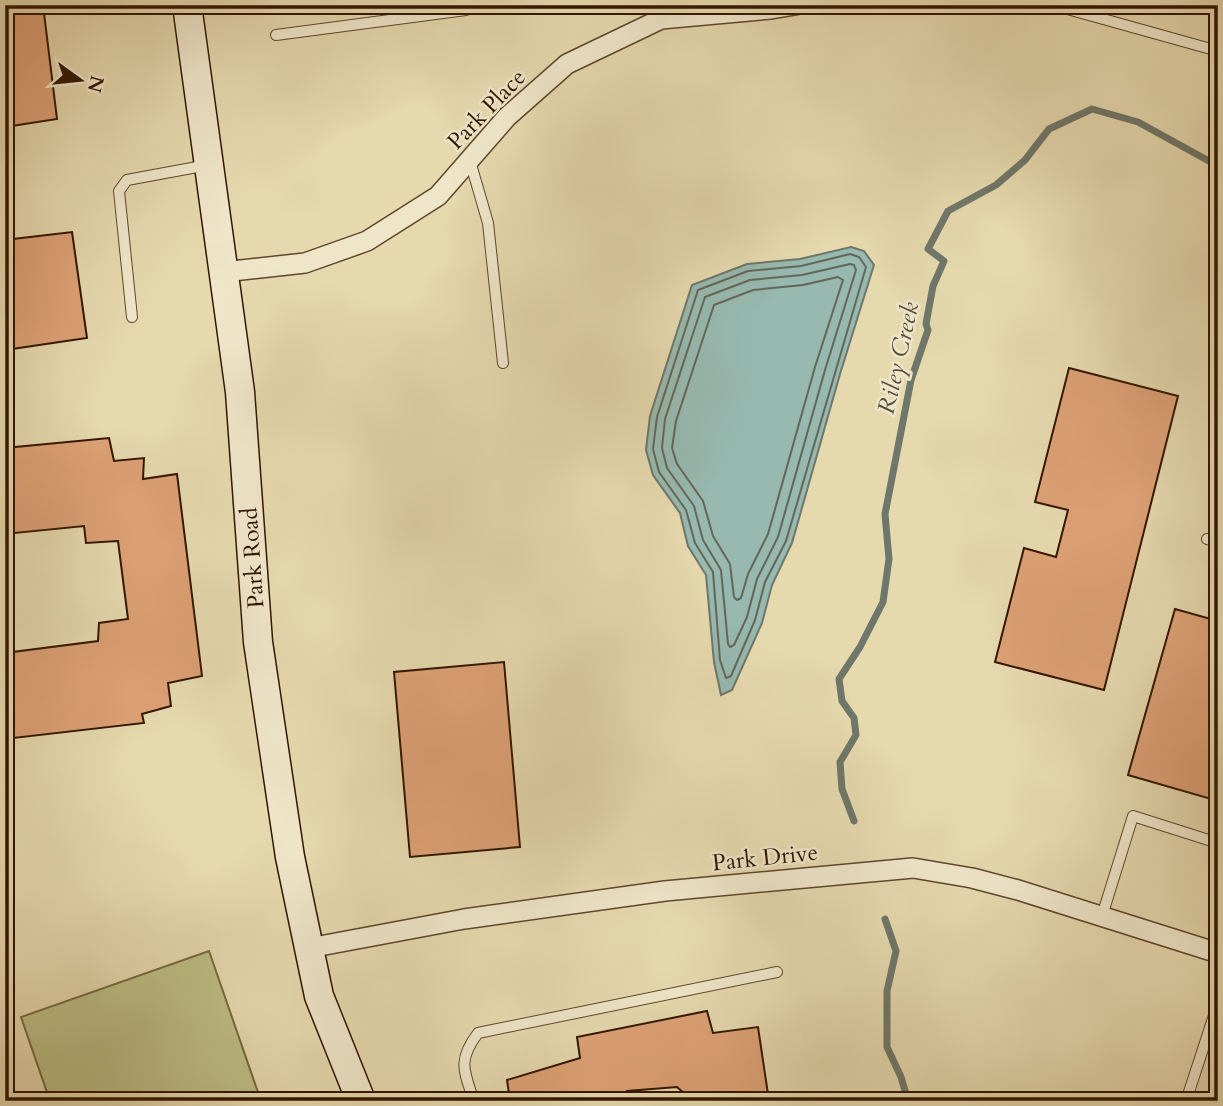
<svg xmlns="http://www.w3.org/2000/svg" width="1223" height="1106" font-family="Cardo,serif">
  <rect width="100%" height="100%" fill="#e6d9ae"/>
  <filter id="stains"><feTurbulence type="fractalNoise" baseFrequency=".00286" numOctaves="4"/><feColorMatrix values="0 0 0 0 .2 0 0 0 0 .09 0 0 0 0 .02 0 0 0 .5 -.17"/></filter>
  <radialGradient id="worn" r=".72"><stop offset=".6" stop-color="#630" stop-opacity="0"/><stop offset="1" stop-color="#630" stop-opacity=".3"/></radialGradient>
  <path fill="#bdbd85" stroke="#786942" stroke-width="2" d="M209,951L261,1101H50L21,1017Z"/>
  <path fill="#97b9b0" stroke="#6f776a" stroke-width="2" d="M851,247L864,251L874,265L840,374L792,543L772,585L762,623L732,690L721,695L714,662L706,575L688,546L680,513L653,475L646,450L650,416L692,285L747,264L800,259Z"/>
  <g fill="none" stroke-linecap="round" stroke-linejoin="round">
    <path stroke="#646758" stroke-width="2" d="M850,254L859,257L866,267L786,541L765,582L755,620L731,676L726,678L720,660L713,572L695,543L686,510L659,472L653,449L657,417L698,290L748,271L801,266Z
      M850,264L854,265L856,270L825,370L778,537L757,579L747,617L734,645L730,647L728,644L721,570L703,540L694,506L667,468L662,448L665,419L705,297L750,280L802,275Z
      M838,277L843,280L815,367L768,534L748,574L741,598L737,600L734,597L730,564L713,536L703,501L677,464L672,448L676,421L714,305L753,290L803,285Z"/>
    <path stroke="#6f776a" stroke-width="7" d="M854,821L842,789L840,762L856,735L854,718L842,701L839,679L860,647L883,602L889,559L885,514L911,380L928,330L926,324L933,286L944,261L928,249L948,211L996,185L1025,160L1049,129L1092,109L1138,122L1218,166
      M885,919L896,951L887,991V1047L901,1077L908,1101"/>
  </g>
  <path fill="#dda175" stroke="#321500" stroke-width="2" d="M5,5H43L57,119L5,127Z
    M72,232L87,338L5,350V240Z
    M1069,368L1178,396L1104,690L995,662L1024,548L1056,557L1068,510L1035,502Z
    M109,438L114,461L144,458L143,479L177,474L202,676L168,683L171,706L142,714L144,723L5,739V653L98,641L99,623L128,619L118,541L86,543L84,526L5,534V448Z
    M1175,609L1218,621V801L1128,775Z
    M504,662L520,847L410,857L394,672Z
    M707,1011L713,1033L758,1027L769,1101H693L677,1087L627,1091L620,1101H510L507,1080L580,1058L577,1037Z"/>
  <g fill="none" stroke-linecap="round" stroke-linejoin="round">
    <g stroke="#5f462c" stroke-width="12">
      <path id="lane" d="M1053,5L1218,51
        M276,35L466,10
        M470,161L488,223L503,363
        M132,317L119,191L127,180L208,165
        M1207,539L1218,542
        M1102,916L1133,816L1218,843
        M474,1101C464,1071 457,1061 478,1033L777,972
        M1186,1101L1218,1003"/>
    </g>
    <g stroke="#5f462c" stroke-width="22">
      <path id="street" d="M223,272L305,263L367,241L438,196L507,117L567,64L661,19L771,9L795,5
        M309,948L464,919L665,891L913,868L972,878L1018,890L1218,953"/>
    </g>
    <g stroke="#321500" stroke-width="31">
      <path id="secondary" d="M187,5L240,392L258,642L290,857L319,996L361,1101"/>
    </g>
    <use href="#lane" stroke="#efe6ca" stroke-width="10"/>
    <use href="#street" stroke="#efe6ca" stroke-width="19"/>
    <use href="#secondary" stroke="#efe6ca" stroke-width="28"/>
  </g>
  <g text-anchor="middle" stroke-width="5" stroke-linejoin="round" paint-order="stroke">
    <g font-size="23" fill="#321500" stroke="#efe6ca">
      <text transform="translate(486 109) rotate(-46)" y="8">Park Place</text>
      <text transform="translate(252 558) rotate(-94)" y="8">Park Road</text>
      <text transform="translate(765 857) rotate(-6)" y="8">Park Drive</text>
    </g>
    <g font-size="24" font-style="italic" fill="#554e3e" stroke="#efe6ca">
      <text transform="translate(898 358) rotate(-77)" y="8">Riley Creek</text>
    </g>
  </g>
  <rect width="1223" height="1106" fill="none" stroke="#e6d9ae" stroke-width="28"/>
  <rect x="7" y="7" width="1209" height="1092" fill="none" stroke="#321500" stroke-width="3.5"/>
  <rect x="14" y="14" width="1195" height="1078" fill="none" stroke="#321500" stroke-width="2"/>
  <g transform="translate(80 80) rotate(105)" stroke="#efe6ca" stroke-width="5" paint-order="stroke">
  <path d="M0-5L12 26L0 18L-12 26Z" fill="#321500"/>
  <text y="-10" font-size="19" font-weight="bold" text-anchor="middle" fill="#321500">N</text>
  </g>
  <rect width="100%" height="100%" filter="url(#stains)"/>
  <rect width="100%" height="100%" fill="url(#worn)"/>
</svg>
